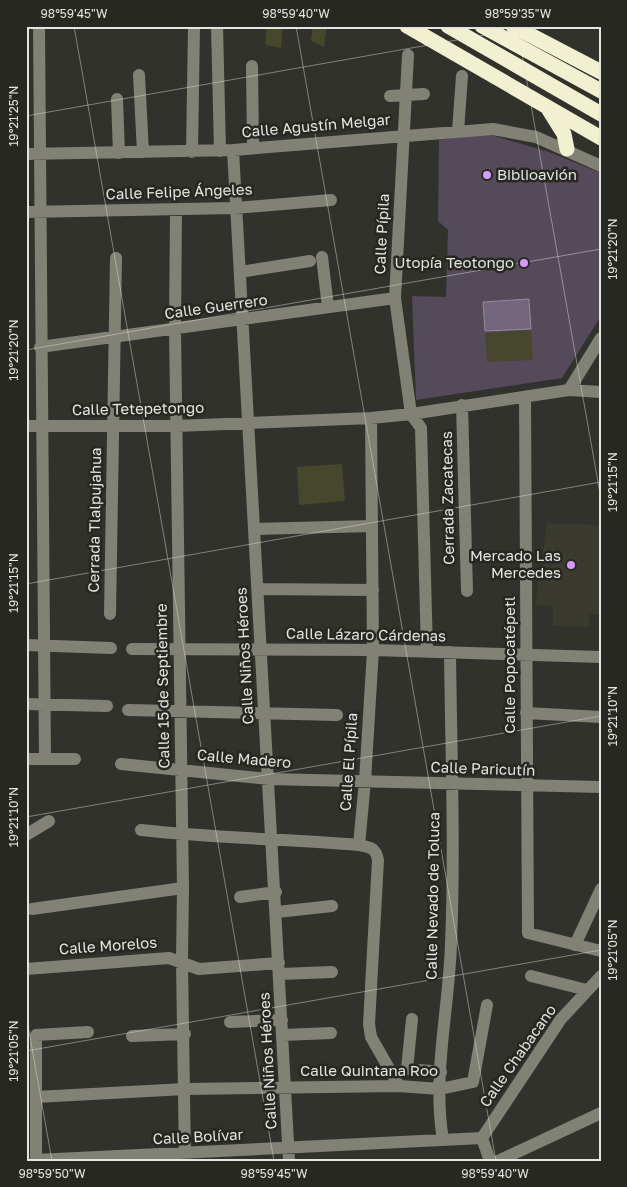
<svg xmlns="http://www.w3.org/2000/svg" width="627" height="1187" font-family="'Golos Text',sans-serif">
  <rect width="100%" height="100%" fill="#31322c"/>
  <path fill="#3a3a2e" d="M547,523L601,525V614H590L589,627L553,626V606L535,605Z"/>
  <path fill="#544a5a" d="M491,135L549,152L601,173V316L562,378L416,400L412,296L446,297L448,230L438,221L439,140L466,136Z"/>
  <path fill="#74667d" stroke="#968c9b" d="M529,299L531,329L485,331L483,302Z"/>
  <path fill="#47472d" d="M267,26H283L281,48L265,45Z
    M313,26H327L324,47L311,41Z
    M531,330L533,360L487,362L485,333Z
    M342,464L345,501L299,505L297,467Z"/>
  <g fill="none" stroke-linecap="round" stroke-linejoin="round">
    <path stroke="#818175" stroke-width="12" d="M39,26L45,759
      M217,26L220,151
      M408,55L395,298L411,414L421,428L427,652
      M252,66L253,148
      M139,75L143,152
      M390,96L424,94
      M117,99L119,153
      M458,131L462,76
      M233,150L289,1161
      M192,152L194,26
      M26,154L233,150L493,129L536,137L601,166
      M176,210L175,329L183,888L182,961L185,1161
      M26,212L235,208L331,200
      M322,257L328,307
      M240,272L310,261
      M40,347L395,298
      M569,390L601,338
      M525,397L528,933L601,951
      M462,405L467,591
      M371,418L373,650L365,781L359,845C370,847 376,848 378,860L369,1024L371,1037L399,1086
      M26,426H176L371,418L411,414L569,390L601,392
      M254,529L372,526
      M258,589L373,590
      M110,614L116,258
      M26,645L111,648
      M132,649L373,650L601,657
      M26,704L107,706
      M128,710L337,715
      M526,713L601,717
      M26,759H75
      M121,764L269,779L601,787
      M141,830C213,838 286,839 359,845
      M26,835L49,821
      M240,897L276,892
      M32,909L183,888
      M277,912L332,906
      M575,945L601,889
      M26,969L169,958L199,969L279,963
      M280,974L332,972
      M531,976L587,990
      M412,1019L407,1069L441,1072
      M230,1022L282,1020
      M283,1035L331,1033
      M132,1036L185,1034
      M36,1097L185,1089L399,1086L440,1089L473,1082L487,1005
      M443,1140C432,1076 449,1009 451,944C455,847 451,749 450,652
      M36,1160L482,1138
      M36,1161V1035L88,1032
      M490,1161L482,1138L561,1019L601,976
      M498,1161L601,1113"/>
    <path stroke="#f1f1d2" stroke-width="15" d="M407,26L601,138
      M448,26L601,114
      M482,26L601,91
      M513,26L601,72
      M549,110L564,134L567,149"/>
  </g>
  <path fill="none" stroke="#e4e4e0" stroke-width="1" stroke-opacity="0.45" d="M74,26L274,1161M296,26L496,1161M517,26L601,499M26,116L536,26M26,350L601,249M26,584L601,482M26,817L601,716M26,1014L52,1161M26,1051L601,950"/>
  <g fill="#d69bfa" stroke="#282822" stroke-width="2">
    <circle cx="487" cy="175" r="5"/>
    <circle cx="524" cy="263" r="5"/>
    <circle cx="571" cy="565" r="5"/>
  </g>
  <g text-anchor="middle" stroke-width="5" stroke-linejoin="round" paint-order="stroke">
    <g font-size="15" fill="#e4e4e0" stroke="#282822">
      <text transform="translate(316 126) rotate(-5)" y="5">Calle Agustín Melgar</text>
      <text transform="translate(179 192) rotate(-2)" y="5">Calle Felipe Ángeles</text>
      <text transform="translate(382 234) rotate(-87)" y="5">Calle Pípila</text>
      <text transform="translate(216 307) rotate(-8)" y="5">Calle Guerrero</text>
      <text transform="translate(138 409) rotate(-1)" y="5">Calle Tetepetongo</text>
      <text transform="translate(448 498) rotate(-91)" y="5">Cerrada Zacatecas</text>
      <text transform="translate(95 520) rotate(-89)" y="5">Cerrada Tlalpujahua</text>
      <text transform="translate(366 635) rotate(1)" y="5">Calle Lázaro Cárdenas</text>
      <text transform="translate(245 656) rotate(-93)" y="5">Calle Niños Héroes</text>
      <text transform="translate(510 665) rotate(-90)" y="5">Calle Popocatépetl</text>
      <text transform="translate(163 686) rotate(-91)" y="5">Calle 15 de Septiembre</text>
      <text transform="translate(244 759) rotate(5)" y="5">Calle Madero</text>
      <text transform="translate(349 762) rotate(-86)" y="5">Calle El Pípila</text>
      <text transform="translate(483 769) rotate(2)" y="5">Calle Paricutín</text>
      <text transform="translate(433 896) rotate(-89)" y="5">Calle Nevado de Toluca</text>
      <text transform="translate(108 946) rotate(-4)" y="5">Calle Morelos</text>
      <text transform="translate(518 1056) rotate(-55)" y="5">Calle Chabacano</text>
      <text transform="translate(268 1061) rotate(-93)" y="5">Calle Niños Héroes</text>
      <text x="369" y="1076">Calle Quintana Roo</text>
      <text transform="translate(198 1137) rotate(-3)" y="5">Calle Bolívar</text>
    </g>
    <g font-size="15" fill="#e4e4e0" stroke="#282822" text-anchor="end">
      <text x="497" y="180" text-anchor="start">Biblioavión</text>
      <text x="514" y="268">Utopía Teotongo</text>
      <text x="561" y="561">Mercado Las<tspan x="561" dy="17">Mercedes</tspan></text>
    </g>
  </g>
  <rect width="627" height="1187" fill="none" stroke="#282822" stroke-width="55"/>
  <rect x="28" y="28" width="572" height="1132" fill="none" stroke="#e4e4e0" stroke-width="2"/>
  <g font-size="12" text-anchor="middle" fill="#e4e4e0">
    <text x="74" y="18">98°59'45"W</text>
    <text x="296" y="18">98°59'40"W</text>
    <text x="518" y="18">98°59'35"W</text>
    <text transform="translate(14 116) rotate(-90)" y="4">19°21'25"N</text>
    <text transform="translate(613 249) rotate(-90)" y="4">19°21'20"N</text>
    <text transform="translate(14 350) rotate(-90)" y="4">19°21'20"N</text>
    <text transform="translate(613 482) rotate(-90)" y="4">19°21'15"N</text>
    <text transform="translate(14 583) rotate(-90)" y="4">19°21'15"N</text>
    <text transform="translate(613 716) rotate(-90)" y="4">19°21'10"N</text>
    <text transform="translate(14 817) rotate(-90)" y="4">19°21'10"N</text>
    <text transform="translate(613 950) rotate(-90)" y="4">19°21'05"N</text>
    <text transform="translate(14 1051) rotate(-90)" y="4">19°21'05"N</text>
    <text x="52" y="1178">98°59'50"W</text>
    <text x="274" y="1178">98°59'45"W</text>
    <text x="495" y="1178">98°59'40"W</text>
  </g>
</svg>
